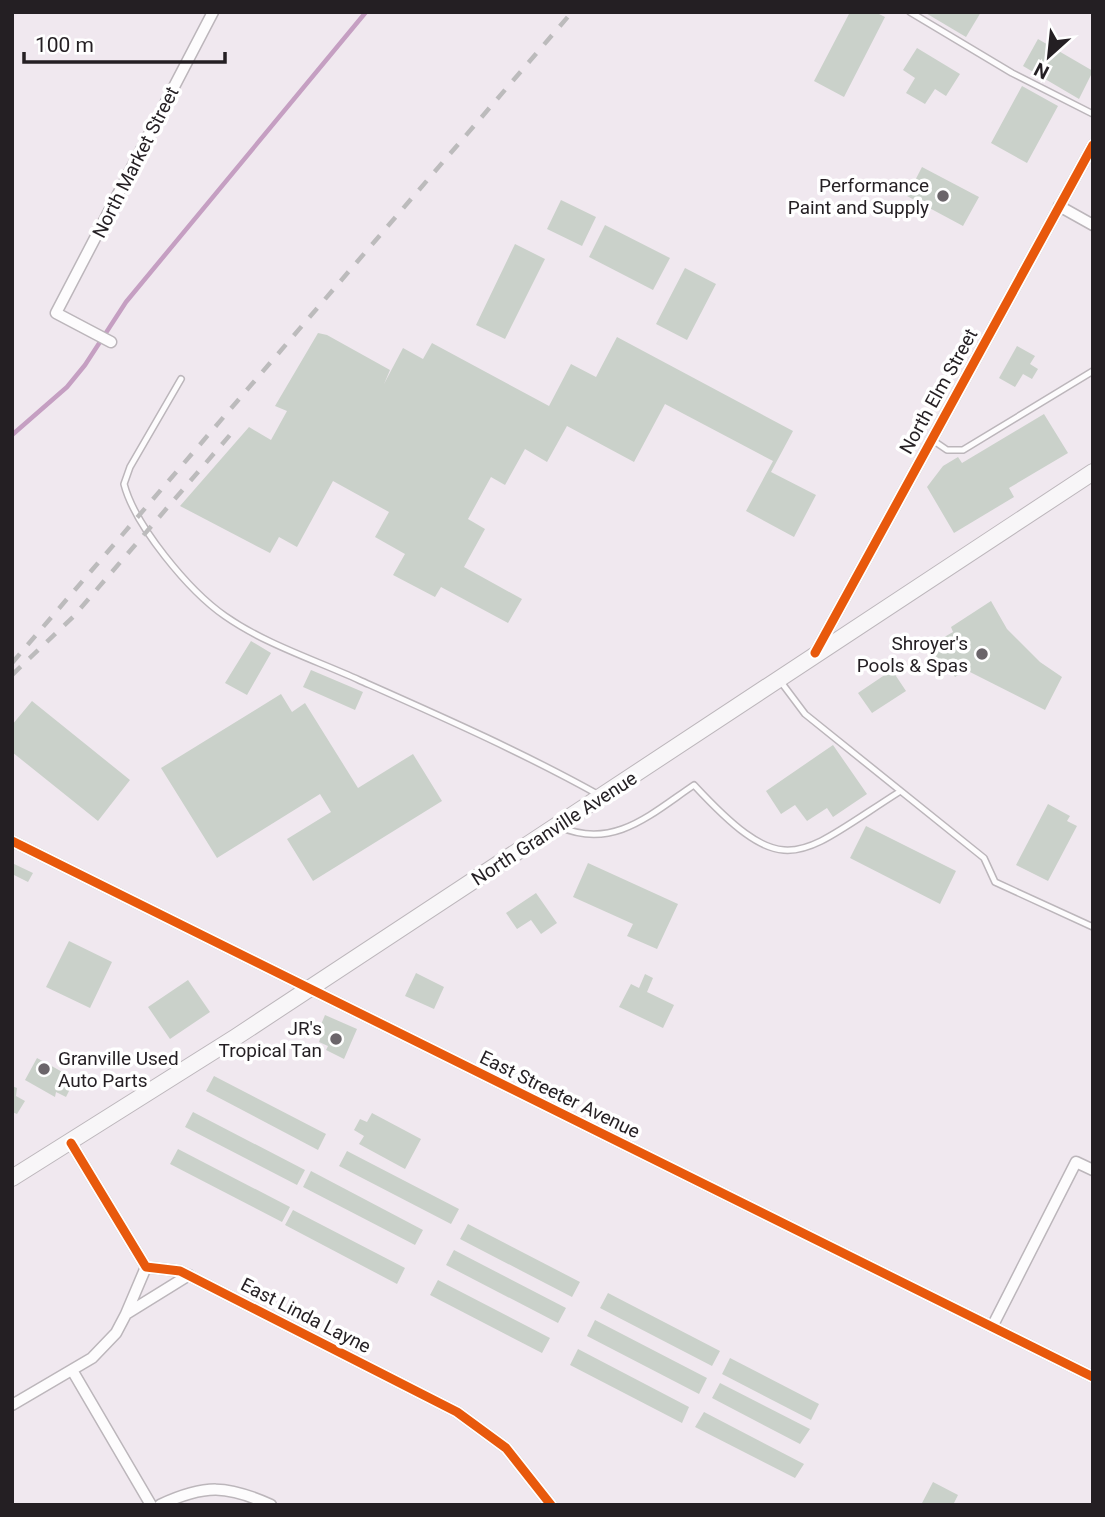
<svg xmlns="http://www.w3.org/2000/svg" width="1105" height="1517" font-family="Roboto,sans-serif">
  <rect width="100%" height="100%" fill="#f0e8ef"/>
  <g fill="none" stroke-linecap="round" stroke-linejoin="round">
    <path stroke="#c59fc2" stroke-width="4.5" d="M12,435L67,387L85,365L126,302L366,12"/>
  </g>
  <path fill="#cad1ca" d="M850,12H875L885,17L844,97L814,81Z
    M924,12H981L966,37Z
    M1038,39L1093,71L1079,99L1023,66Z
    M917,48L960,74L946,96L935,89L925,104L906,93L915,78L903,70Z
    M1022,86L1058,106L1027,163L991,143Z
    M922,167L979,197L963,226L907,196Z
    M561,200L596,217L582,246L547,229Z
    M605,225L670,258L653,290L589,257Z
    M515,244L545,259L505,339L476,325Z
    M685,268L716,284L687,340L656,324Z
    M318,333L327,335L390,370L384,384L403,348L423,359L432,343L549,406L571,364L596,377L617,337L793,431L771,472L816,495L794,537L746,511L773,461L665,404L634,462L567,426L547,462L525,449L505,485L491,477L468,519L485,529L464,567L522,599L508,623L441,587L435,597L393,575L405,554L375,537L389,512L333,481L297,547L279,537L270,553L180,506L249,427L271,440L287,411L275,406Z
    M1017,346L1035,356L1030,364L1038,369L1032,379L1023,374L1015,387L999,378Z
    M1044,414L1068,453L1009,488L1014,497L954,533L927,487L943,466L958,457L962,463Z
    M991,601L1007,629L1040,662L1062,677L1045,710L966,670L955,677L950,669L944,673L927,647L953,632L951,627Z
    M251,641L271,653L247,695L225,683Z
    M311,670L363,692L355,710L303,687Z
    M892,670L906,691L872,713L858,693Z
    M281,694L292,712L305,703L358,788L413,754L442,801L313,881L287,839L331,812L320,794L217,858L161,768Z
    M32,701L130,780L98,821L12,752V725Z
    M833,745L867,794L833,817L827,808L807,821L795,805L781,814L766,791Z
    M1048,804L1070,816L1067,821L1077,826L1048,881L1016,865Z
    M866,826L956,871L940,904L850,858Z
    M12,863L33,873L28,882L12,874Z
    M588,863L678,904L657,949L627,936L633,924L573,897Z
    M536,893L557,923L541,934L531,920L517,929L506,913Z
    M69,941L112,962L90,1008L46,987Z
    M416,973L444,987L434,1009L405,996Z
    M645,974L653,978L647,992L674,1005L663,1028L619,1007L631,984L639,988Z
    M188,980L210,1012L170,1039L148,1007Z
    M325,1015L357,1029L344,1059L326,1050L328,1046L319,1042L321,1036L317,1034Z
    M37,1058L75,1079L66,1097L56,1092L55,1097L25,1080Z
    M214,1076L326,1134L318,1150L206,1091Z
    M12,1086L17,1088L16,1096L25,1101L17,1114L12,1112Z
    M193,1112L305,1170L297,1185L185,1127Z
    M372,1113L421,1139L405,1169L359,1144L364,1136L354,1130L360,1119L367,1122Z
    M178,1149L290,1207L282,1222L170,1164Z
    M347,1151L459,1209L451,1224L339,1166Z
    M311,1171L423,1230L415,1245L303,1187Z
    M293,1210L405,1268L397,1284L285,1225Z
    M468,1224L580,1282L572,1297L460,1239Z
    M454,1250L566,1308L558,1323L446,1265Z
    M438,1280L550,1338L542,1353L430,1295Z
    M608,1293L720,1351L712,1366L600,1308Z
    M595,1320L707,1378L699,1394L587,1336Z
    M578,1349L689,1407L682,1423L570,1365Z
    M730,1358L819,1404L811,1420L722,1374Z
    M720,1383L810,1429L800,1444L712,1398Z
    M704,1412L804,1464L795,1478L695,1427Z
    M933,1482L958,1495L953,1505H921Z"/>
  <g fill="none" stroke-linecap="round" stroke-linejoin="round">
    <g stroke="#bcb6bb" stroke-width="8">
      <path id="service" d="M910,12L1012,73L1093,114
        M181,379L130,467L124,484C135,526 189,591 225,616C265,644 315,660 359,680C440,716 522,752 599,795
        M931,439L947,450H963L1093,371
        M781,682L805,714L984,858L995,882L1093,927
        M560,827C614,850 651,814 694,785C786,884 797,857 899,792"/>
    </g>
    <g stroke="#bcb6bb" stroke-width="13">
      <path id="minor" d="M1059,206L1093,225
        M111,342L56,313L213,12
        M815,653L1093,145
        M12,841L1093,1377
        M71,1143L146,1267L180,1271L457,1412L506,1448L551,1505
        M126,1314L146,1267
        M992,1327L1076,1162L1093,1170
        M72,1370L151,1505
        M12,1405L92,1358L116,1333L126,1314L189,1275
        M160,1505C205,1484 227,1485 271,1505"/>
    </g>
    <g stroke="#bcb6bb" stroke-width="18">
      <path id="secondary" d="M12,1178L236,1037L1093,472"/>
    </g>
    <use href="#service" stroke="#fdfcfd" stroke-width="5"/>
    <use href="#minor" stroke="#fdfcfd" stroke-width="10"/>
    <use href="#secondary" stroke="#f8f6f8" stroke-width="16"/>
    <path stroke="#bcbbbc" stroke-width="4.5" stroke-dasharray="12 12" stroke-linecap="butt" d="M12,663L572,12
      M12,675L73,617L236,428"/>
    <g stroke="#fff" stroke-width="13">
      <path id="cycleway" d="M815,653L1093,145
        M12,841L1093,1377
        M71,1143L146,1267L180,1271L457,1412L506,1448L551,1505"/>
    </g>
    <use href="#cycleway" stroke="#e8590c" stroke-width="9"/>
  </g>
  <g fill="#6b656a" stroke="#fff" stroke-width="2.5">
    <circle cx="943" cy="196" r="7"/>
    <circle cx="982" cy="654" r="7"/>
    <circle cx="336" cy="1039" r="7"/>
    <circle cx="44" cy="1069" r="7"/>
  </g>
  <g text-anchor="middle" stroke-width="7" stroke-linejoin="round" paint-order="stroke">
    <g font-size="19" fill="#241f23" stroke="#fff">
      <text transform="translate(135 162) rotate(-63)" y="7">North Market Street</text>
      <text transform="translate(938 391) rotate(-61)" y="7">North Elm Street</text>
      <text transform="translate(554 828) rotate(-33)" y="7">North Granville Avenue</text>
      <text transform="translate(560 1094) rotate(26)" y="7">East Streeter Avenue</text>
      <text transform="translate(306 1315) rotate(27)" y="7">East Linda Layne</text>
    </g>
    <g font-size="19" fill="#241f23" stroke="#fff" text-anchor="end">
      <text x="929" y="192">Performance<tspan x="929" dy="22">Paint and Supply</tspan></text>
      <text x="968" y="650">Shroyer's<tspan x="968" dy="22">Pools &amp; Spas</tspan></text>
      <text x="322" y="1035">JR's<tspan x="322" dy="22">Tropical Tan</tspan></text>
      <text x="58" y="1065" text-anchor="start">Granville Used<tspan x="58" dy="22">Auto Parts</tspan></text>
    </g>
  </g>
  <rect width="1105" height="1517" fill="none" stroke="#241f23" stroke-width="28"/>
  <g transform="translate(1049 56) rotate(207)" stroke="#ffffff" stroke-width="5" paint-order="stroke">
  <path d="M0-5L12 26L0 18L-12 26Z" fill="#241f23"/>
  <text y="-10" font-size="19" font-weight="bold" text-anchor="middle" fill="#241f23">N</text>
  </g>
  <path d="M24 52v10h201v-10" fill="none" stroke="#241f23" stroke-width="3.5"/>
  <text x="35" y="52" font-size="21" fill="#241f23" stroke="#ffffff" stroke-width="5" paint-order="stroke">100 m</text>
</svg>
